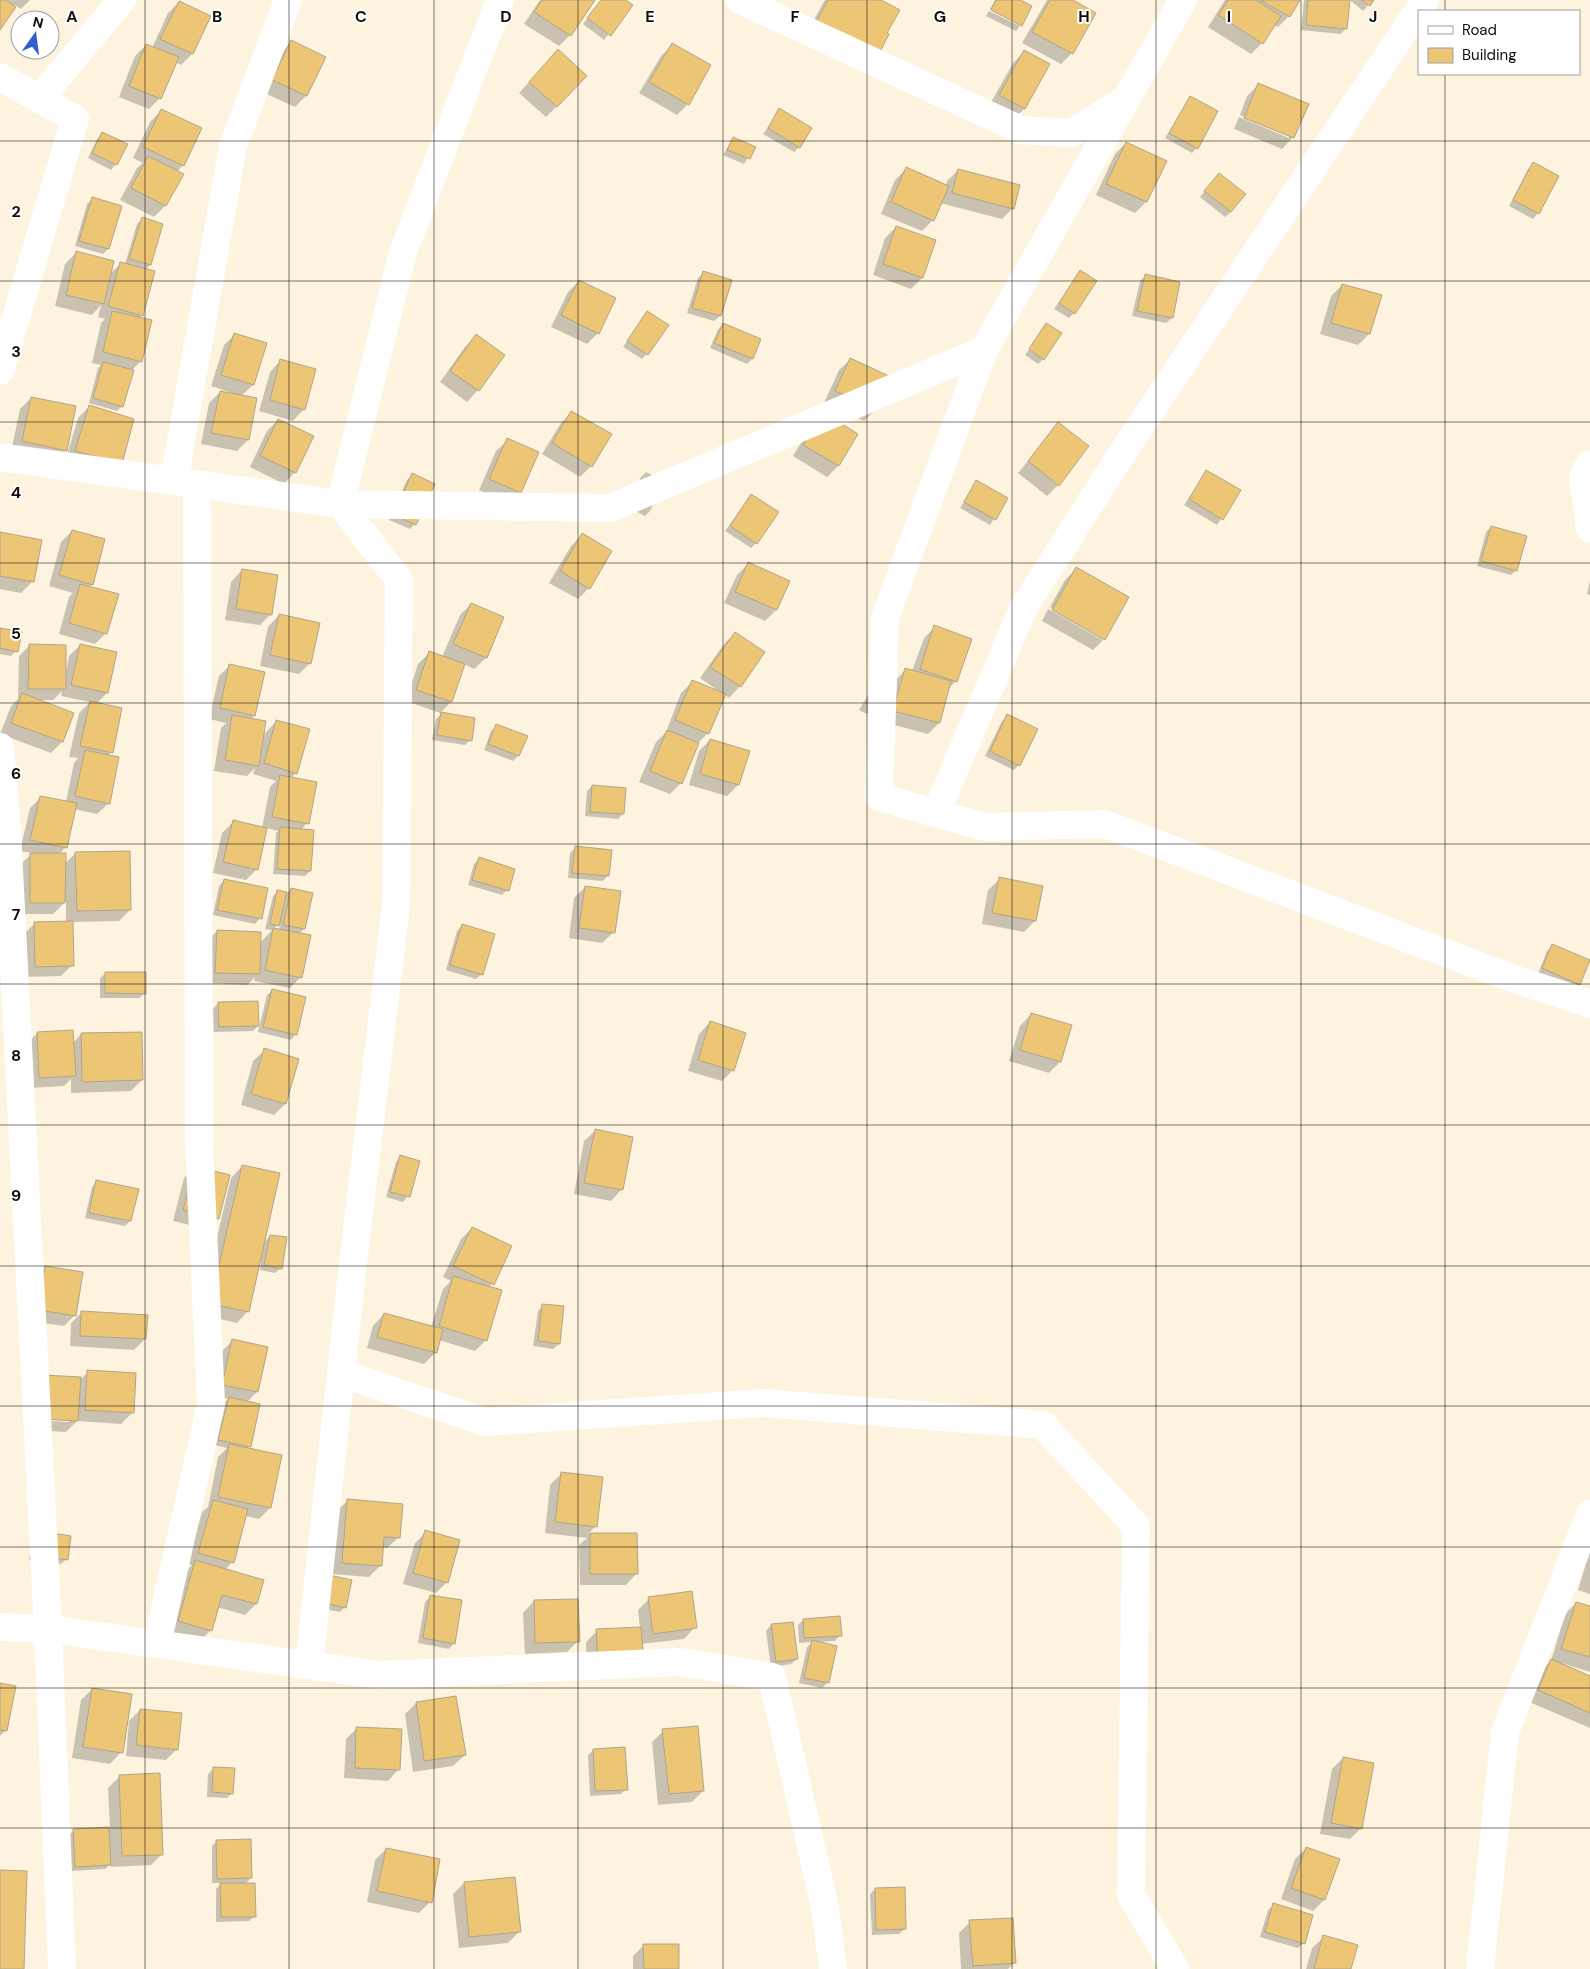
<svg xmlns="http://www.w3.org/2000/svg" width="1590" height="1969" font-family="'DM Sans',sans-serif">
  <rect width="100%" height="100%" fill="#fdf3de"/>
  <path fill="#0003" fill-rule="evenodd" d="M0,0H30L21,9L15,5L0,28Z
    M540,0H593L570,35L559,46L524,24Z
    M601,0H624L631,6L604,40L583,24Z
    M825,0H878L885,33L874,61L863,72L803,39Z
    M995,0H1018L1021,24L990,9Z
    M1047,0H1071L1072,53L1061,64L1022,43Z
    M1225,0H1298L1289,16L1278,27L1274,25L1262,43L1251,54L1208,27Z
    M1304,0H1349L1346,28L1341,34L1301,30Z
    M1350,0H1373L1363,11Z
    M179,2L209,16L192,54L181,65L175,62L160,98L149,109L119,97L135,56L146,45L152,48L168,13Z
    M989,11L1020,26L1016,31L986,16Z
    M292,42L324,57L306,96L295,107L262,92L281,53Z
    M672,45L688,104L677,115L639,93L661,56Z
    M1024,52V109L1013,120L989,106L1013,63Z
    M547,62L557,106L546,117L519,93Z
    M1258,85L1293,137L1282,149L1234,129L1239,117L1289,138V135L1240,115L1247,96Z
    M1191,97L1197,148L1192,153L1165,138Z
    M780,110L799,147L794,152L763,134Z
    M161,111L183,165L177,172L165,206L154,217L120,200L137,168L143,163L133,158L150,122Z
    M102,133L116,164L111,170L88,158L97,139Z
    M733,139L754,147L744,164L723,155Z
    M1126,143L1165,161L1146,202L1135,213L1096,195L1115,154Z
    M1533,164L1538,213L1533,219L1509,206L1528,169Z
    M906,169L946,186L947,181L958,170L1013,208L1002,219L940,203L933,220L922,231L881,214L895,180Z
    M1214,180L1231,212L1225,217L1200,197Z
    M93,199L108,249L103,254L75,246L87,204Z
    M142,219L150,265L145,270L142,315L139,318L141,361L132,370L122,406L117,411L89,403L98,368L101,365L92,363L101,323L105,319L98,317L101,305L92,315L55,306L65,264L76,253L110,274L121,263L125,264L137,224Z
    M896,227L922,278L911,289L873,275L885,238Z
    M1080,272L1074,313L1069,318L1054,309Z
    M704,273L731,281L720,316L714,321L687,313L698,278Z
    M1145,276L1172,318L1166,323L1132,316L1140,281Z
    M579,281L598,333L587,344L551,327L568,292Z
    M1342,285L1369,334L1358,345L1320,334L1331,296Z
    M647,312V354L642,359L623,347Z
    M723,324L759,340L752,359L747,364L710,348L718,330Z
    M1047,325L1043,359L1038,364L1025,355Z
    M235,334L253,385L241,396L256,399L248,440L237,451L201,444L209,403L220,392L232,394V393L211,386L224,345Z
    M476,336L503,355L478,390L467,402L440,382L465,347Z
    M851,359L875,410L864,421L824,403L839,370Z
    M281,360L304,409L293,421L259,411L270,372Z
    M31,398L66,450L55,462L11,452L20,409Z
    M89,407L121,463L65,462L78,418Z
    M572,412L591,466L580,477L542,454L561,423Z
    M278,420L295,472L284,484L250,467L267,431Z
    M1058,424V485L1047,496L1018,473Z
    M812,425L857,434L838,466L827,477L793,456Z
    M508,440L519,492L508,503L479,490L496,451Z
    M646,472L665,482L650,511L645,516L626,506L641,477Z
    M1207,472L1239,491L1217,525L1184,505Z
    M412,475L415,524L410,529L389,520L407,480Z
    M976,482L1007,499L990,525L960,508Z
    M751,495L756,543L751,548L725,531Z
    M1491,527L1516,570L1511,575L1477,566L1486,532Z
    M72,531L92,584L88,588L106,633L95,644L59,634L69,597L73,593L49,586L61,542Z
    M0,533L40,540L32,582L21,593L0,589Z
    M582,535L589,588L578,599L549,583L571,546Z
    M748,564L776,610L765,621L724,603L737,575Z
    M1076,569L1104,639L1093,650L1042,621L1048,609L1103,640V637L1050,607L1065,580Z
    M242,570L271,614L260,625L225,620L231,582Z
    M1590,580V595L1587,594Z
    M471,604L503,617L486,658L474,669L464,664L451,702L440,713L406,701L418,664L429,653L442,657L460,615Z
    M279,615L310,663L299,674L260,666L268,627Z
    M935,627L956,681L948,689L939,723L928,734L883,722L859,710L873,687L895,681L906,669L912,671L924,638ZM901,681H903L891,717Z
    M0,629L16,651L11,656L0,654Z
    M735,633L763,652L740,686L729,698L724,694L708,733L698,743L681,783L670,794L639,782L656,742L666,732L681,693L692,682L720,692L700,678L724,644Z
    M30,645L66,673L69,656L80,645L107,693L96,704L111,752L108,756L109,803L97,814L74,809L66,847L59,854L64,864L76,853L130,910L119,921L72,922V965L61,976L24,977V934L35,923H66V901L53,914H20V865L32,853L20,851L30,808L41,797L66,802L74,763L78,758L69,757L79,713L90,702L61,696L62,691L53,700H36L62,742L51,753L0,734L11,706L18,699L19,656Z
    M230,665L254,716L250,720L261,741L266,732L277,721L296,773L291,778L307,823L301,830L310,871L305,876L273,874L276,833L278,831L266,828L257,869L246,880L213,873L222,833L233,822L262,828L270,787L276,781L253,774L255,768L247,776L214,771L221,728L226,723L209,719L219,676Z
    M441,714L470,740L465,745L432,740L436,719Z
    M1008,716L1019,765L1014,770L985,756L1002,721Z
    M497,726L518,756L513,761L484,750L491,731Z
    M710,740L738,785L727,796L689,785L699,751Z
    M592,786L623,814L618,819L585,816L587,791Z
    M575,848L608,875L603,881L568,878L570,853Z
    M480,858L507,890L502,895L468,885L474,864Z
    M1000,879L1041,887L1035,921L1024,932L982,924L988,890Z
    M224,880L260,918L255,924L213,915L219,886Z
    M585,887L614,932L602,943L569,938L574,898Z
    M291,889L304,929L299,934L301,977L290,988L254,981L255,977L248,985L205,983L206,942L217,931L260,943L272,930L265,929L273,896L278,891L287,893ZM280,923L279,930L273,929Z
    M462,926L482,974L476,979L446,970L457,931Z
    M1552,946L1579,984L1574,989L1538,974L1547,951Z
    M106,973L145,993L139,998H100V978Z
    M273,990L296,1034L291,1040L258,1032L267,995Z
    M218,1003L258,1026L253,1031L214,1032L213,1009Z
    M1031,1014L1071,1026L1060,1062L1049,1073L1009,1061L1020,1026Z
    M710,1022L733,1070L722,1081L688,1071L699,1034Z
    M37,1033L73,1043L81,1034L142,1080L131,1091L71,1093V1079L64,1086L29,1088L26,1045Z
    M265,1050L285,1104L274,1115L241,1105L253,1061Z
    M596,1130L622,1189L611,1201L574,1194L584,1141Z
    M401,1157L408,1196L403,1202L386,1197L396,1162Z
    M242,1166L263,1243L270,1236L281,1268L275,1273L260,1270L261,1261H259L248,1311L237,1323L199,1314L231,1178Z
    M195,1167L217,1218L206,1229L173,1221L184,1178Z
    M97,1181L130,1221L125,1226L85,1218L92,1187Z
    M472,1228L511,1247L489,1288L486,1340L475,1351L439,1340L435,1353L424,1364L367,1348L373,1326L384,1314L431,1327L443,1289L451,1281L443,1277L461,1239Z
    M45,1268L75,1315L64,1326L28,1321L34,1279Z
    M543,1305L559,1344L553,1349L533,1346L538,1311Z
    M82,1312L145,1339L134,1350L70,1346L71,1323Z
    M232,1341L266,1348L257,1392L247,1402L250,1446L247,1449L270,1508L259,1519L245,1516L232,1562L225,1570L263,1581L256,1604L245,1615L217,1607L211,1630L200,1641L168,1632L184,1573L192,1565L188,1564L202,1512L208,1507L218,1457L227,1448L214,1445L224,1403L228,1399L212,1396L221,1352Z
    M88,1372L134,1374L132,1413L121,1424L77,1421L66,1432L31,1430L33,1388L44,1377L81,1379ZM35,1417L69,1420V1422L35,1420Z
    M561,1474L596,1526L588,1534H636L637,1573L626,1585H580L579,1545L587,1538L545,1533L550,1485Z
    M348,1500L399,1537L387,1548H382L381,1565L369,1577L332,1574L337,1511Z
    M426,1532L447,1582L436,1593L403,1584L415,1543Z
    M33,1538L67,1559L61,1564L29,1560Z
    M1590,1551V1594L1578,1590Z
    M329,1576L345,1607L340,1612L319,1608Z
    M430,1597L454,1643L449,1649L418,1643L425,1602Z
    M649,1599L695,1627L684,1639L641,1644L587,1674L586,1642L597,1631L640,1628L638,1610Z
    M534,1601L578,1641L567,1652L525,1654L523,1613Z
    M1576,1603L1590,1607V1672L1561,1663V1664L1590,1677V1728L1527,1701L1540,1671L1551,1661L1565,1614Z
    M803,1620L840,1635L835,1641L817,1642L828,1682L822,1688L799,1683L807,1647L812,1642L799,1643L798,1625Z
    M771,1625L797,1659L791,1664L771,1667L766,1631Z
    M0,1684L6,1730L0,1736Z
    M92,1689L121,1752L110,1764L72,1758L81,1700Z
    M416,1703L465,1755L453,1766L413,1772L405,1714Z
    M140,1710L177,1749L166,1760L126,1756L129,1721Z
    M357,1728L399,1769L388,1781L344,1778L346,1739Z
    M663,1731L703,1791L692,1802L658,1805L652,1742Z
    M593,1750L626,1789L621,1794L590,1796L588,1755Z
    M1343,1758L1361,1828L1350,1839L1320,1834L1332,1769Z
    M214,1768L232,1793L227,1798L207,1797L208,1774Z
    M119,1777L162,1854L151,1865L111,1867V1863L105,1869L71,1871L68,1836L74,1830L110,1828L108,1788Z
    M217,1841L251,1878L245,1884L255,1916L249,1921L216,1922V1889L222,1883H212V1846Z
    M1306,1848L1324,1900L1313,1911L1281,1899L1295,1859Z
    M386,1849L430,1902L419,1913L367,1902L375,1860Z
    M464,1883L519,1932L508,1943L459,1948L453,1894Z
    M875,1889L905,1929L899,1934L872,1935L870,1894Z
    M1274,1905L1304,1943L1298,1948L1260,1937L1268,1910Z
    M970,1922L1015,1962L1008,1969H961L959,1933Z
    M1324,1937L1350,1969H1306L1312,1948Z
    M644,1945L678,1969H633V1956Z"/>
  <path fill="#edc675" stroke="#b0a48c" d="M0,0H6L16,7L0,30Z
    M542,0H595L571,36L534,12Z
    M601,0H626L633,5L611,36L587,18Z
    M828,0H881L900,10L887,33L889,34L875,62L813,28Z
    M996,0H1021L1032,6L1022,26L991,10Z
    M1050,0H1073L1096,13L1073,54L1032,32Z
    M1228,0H1256L1281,16L1263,44L1218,15Z
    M1260,0H1300L1290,17Z
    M1308,0H1350L1347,29L1306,25Z
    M1361,0H1374L1370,6Z
    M179,1L211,16L193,54L160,39Z
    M291,40L326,57L307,96L272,80Z
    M672,43L711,65L689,105L649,82Z
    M146,44L179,57L161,99L129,86Z
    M558,49L587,76L557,107L529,82Z
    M1024,50L1050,64L1025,109L999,95Z
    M1258,83L1309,104L1294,138L1244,118Z
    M1190,96L1218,111L1198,149L1169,133Z
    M779,108L812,128L800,148L768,128Z
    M161,109L202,128L184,166L143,147Z
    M102,132L128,144L117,165L92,153Z
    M733,137L756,147L750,159L727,150Z
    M1126,142L1167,161L1147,202L1106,184Z
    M148,156L184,174L166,206L131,188Z
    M1533,162L1559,176L1539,214L1513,200Z
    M906,167L949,186L934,221L891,202Z
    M958,169L1020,185L1014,209L952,193Z
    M1219,173L1246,194L1231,212L1204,191Z
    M92,197L122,206L109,249L79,241Z
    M142,217L163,224L151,265L129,259Z
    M896,226L936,240L923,278L883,264Z
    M76,251L114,261L104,304L66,295Z
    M120,262L155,271L143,316L108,306Z
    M1080,270L1097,281L1075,314L1059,303Z
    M703,271L732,280L721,316L692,308Z
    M1145,274L1180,282L1173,318L1137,311Z
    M579,280L616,298L599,334L561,315Z
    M1342,284L1382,295L1370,334L1331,323Z
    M112,311L152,320L142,362L103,352Z
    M647,311L669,325L648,355L627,341Z
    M723,323L761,339L753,359L714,343Z
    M1046,323L1062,333L1044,360L1029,349Z
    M234,333L267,343L254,385L221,375Z
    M476,334L505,355L479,391L450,371Z
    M850,358L891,377L876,410L835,391Z
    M280,359L316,369L305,410L270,400Z
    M103,362L134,370L123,407L93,398Z
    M220,391L257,398L249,440L211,433Z
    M31,397L76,406L67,451L22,441Z
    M89,405L134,419L122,464L75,451Z
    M571,411L612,434L592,467L552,443Z
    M823,412L858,434L839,466L803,445Z
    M278,419L314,436L296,473L260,456Z
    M1058,422L1089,446L1059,486L1028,461Z
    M507,438L539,452L521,493L489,479Z
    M1206,470L1241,490L1223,520L1189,499Z
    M412,473L435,484L416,525L394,515Z
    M976,480L1008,498L996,520L964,502Z
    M751,494L779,512L757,544L730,526Z
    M1491,526L1527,536L1517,571L1481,561Z
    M72,530L105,539L93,585L59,575Z
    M0,532L42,540L34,582L0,576Z
    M582,533L612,551L590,589L560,571Z
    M748,562L790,581L777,610L735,592Z
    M1076,567L1129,597L1105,640L1052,610Z
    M242,569L278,575L272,615L236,609Z
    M80,584L119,594L107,634L69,623Z
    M471,603L504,617L487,658L453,644Z
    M279,614L320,623L311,664L270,655Z
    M934,625L972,639L957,682L920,669Z
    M0,628L22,632L18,652L0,648Z
    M735,632L765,652L741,687L710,667Z
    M29,644L66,645V689H28Z
    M80,644L117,652L108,693L71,685Z
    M429,651L465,664L452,702L416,690Z
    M229,664L265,672L255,716L220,708Z
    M905,668L951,681L940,723L893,711Z
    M692,680L726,694L709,734L675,720Z
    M22,693L74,713L63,742L11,723Z
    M90,701L122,708L113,753L80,746Z
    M441,712L475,718L472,741L437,735Z
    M1007,714L1038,729L1020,766L990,751Z
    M232,715L266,721L259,766L225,760Z
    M276,720L310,729L297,774L264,763Z
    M496,724L528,736L519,756L488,744Z
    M667,730L699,743L682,784L650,771Z
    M710,739L750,751L739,785L700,774Z
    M85,750L119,757L110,804L75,796Z
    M280,775L317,782L309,824L272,817Z
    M592,785L626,788L624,814L590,812Z
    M40,796L77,803L67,848L30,840Z
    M233,820L267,828L258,870L223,862Z
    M280,827L314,830L311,871L277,869Z
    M575,846L612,850L609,876L572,873Z
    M130,851L131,910L77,911L75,852Z
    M30,853H66L65,903H30Z
    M479,857L515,869L509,891L472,880Z
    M999,877L1043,886L1036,921L992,913Z
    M224,879L268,888L262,919L217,910Z
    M585,886L621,891L615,933L579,928Z
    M291,888L313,893L305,929L283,925Z
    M277,890L287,892L279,926L270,924Z
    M73,921L74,966L35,967L34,922Z
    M462,924L495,934L483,975L450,965Z
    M273,928L311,935L302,978L265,970Z
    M217,930L261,932L260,974L215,973Z
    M1552,944L1590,960L1580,985L1542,968Z
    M105,972H146V994L105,993Z
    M272,989L306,997L297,1035L263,1027Z
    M258,1001L259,1026L219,1027L218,1002Z
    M1031,1013L1072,1025L1061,1062L1020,1050Z
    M710,1021L746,1033L734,1071L698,1060Z
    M73,1030L76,1076L39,1078L37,1032Z
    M142,1032L143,1080L82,1082L81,1033Z
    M264,1048L299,1059L286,1104L251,1094Z
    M595,1129L633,1137L623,1190L584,1183Z
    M400,1155L420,1161L410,1197L390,1192Z
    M242,1165L280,1173L249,1312L210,1304Z
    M195,1166L230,1175L219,1219L183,1210Z
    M96,1180L139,1189L131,1221L89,1213Z
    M472,1227L512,1246L494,1285L453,1266Z
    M270,1235L287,1237L282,1269L264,1265Z
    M45,1266L83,1272L76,1316L38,1310Z
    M453,1276L502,1290L487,1341L439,1326Z
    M542,1304L564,1306L560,1344L538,1341Z
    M81,1311L148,1315L146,1339L80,1336Z
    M384,1313L443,1329L437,1353L377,1337Z
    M232,1339L268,1347L258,1392L222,1385Z
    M87,1370L136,1373L134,1413L85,1410Z
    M43,1375L81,1377L78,1421L41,1419Z
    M229,1397L260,1404L251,1447L218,1440Z
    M229,1444L282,1455L271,1508L218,1497Z
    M561,1472L603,1477L597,1527L555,1522Z
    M347,1499L403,1504L400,1538L384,1537L382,1566L342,1563Z
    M213,1500L248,1509L234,1563L198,1553Z
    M425,1530L460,1540L448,1583L413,1573Z
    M38,1531L71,1536L68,1560L34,1555Z
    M590,1533H637L638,1574H590Z
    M195,1560L264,1580L257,1604L222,1595L212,1631L178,1621Z
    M329,1575L352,1580L346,1608L323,1603Z
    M692,1591L697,1628L653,1634L648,1597Z
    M430,1595L462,1600L455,1644L423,1638Z
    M578,1599L580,1642L535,1643L534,1600Z
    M1576,1602L1590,1606V1657L1561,1649Z
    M840,1616L842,1636L804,1638L803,1619Z
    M793,1622L798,1659L776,1662L771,1624Z
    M641,1627L644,1661L598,1664L596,1629Z
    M812,1640L837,1646L829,1683L804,1678Z
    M1551,1659L1590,1676V1713L1538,1690Z
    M0,1683L16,1686L7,1731L0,1730Z
    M92,1688L132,1694L123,1753L83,1747Z
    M456,1696L466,1755L424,1761L416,1702Z
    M140,1709L182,1713L178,1750L136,1745Z
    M698,1726L704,1791L669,1794L662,1729Z
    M356,1727L402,1729L400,1770L355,1768Z
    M625,1747L628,1790L595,1791L593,1749Z
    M1343,1757L1374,1763L1362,1829L1331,1823Z
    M213,1767L235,1768L233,1794L212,1792Z
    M160,1773L163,1855L122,1856L119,1775Z
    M109,1827L111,1865L75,1867L73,1829Z
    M251,1839L252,1878L217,1879L216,1840Z
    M1306,1847L1340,1859L1325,1900L1291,1888Z
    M386,1848L440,1859L432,1903L377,1891Z
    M0,1870L27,1871L24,1969H0Z
    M515,1877L521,1932L469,1937L464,1882Z
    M220,1883H255L256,1917H221Z
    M905,1887L906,1929L876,1930L875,1888Z
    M1273,1903L1313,1915L1305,1944L1265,1932Z
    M1013,1918L1016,1963L973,1966L969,1920Z
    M1323,1935L1358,1945L1351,1969H1314Z
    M643,1944H679V1969H644Z"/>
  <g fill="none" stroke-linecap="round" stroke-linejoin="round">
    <path stroke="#fff" stroke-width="28" d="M740,0L1021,130L1072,133L1127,98L1183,0
      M0,77L75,119L0,371
      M1127,98L984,350L885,618L879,797L985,827L1105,824L1517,980L1590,1004
      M39,99L122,0
      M0,457L340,504L610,508L984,350
      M1590,464L1583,476L1590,529
      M174,481L233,146L288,0
      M0,747L7,831L48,1629L62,1969
      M936,813L1024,607L1119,458L1425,0
      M341,1373L485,1422L762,1403L1043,1425L1136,1526L1131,1895L1175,1969
      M0,1627L48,1629L380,1675L680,1662L772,1677L825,1907L833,1969
      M157,1644L211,1404L199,1142L197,484
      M309,1665L352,1272L396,905L399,580L340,504L403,252L500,0
      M1480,1969L1505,1732L1590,1514"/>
  </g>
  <path fill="none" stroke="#120d06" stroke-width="1" stroke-opacity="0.55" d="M145,0V1969M289,0V1969M434,0V1969M578,0V1969M723,0V1969M867,0V1969M1012,0V1969M1156,0V1969M1301,0V1969M1445,0V11M1445,74V1969M0,141H1590M0,281H1590M0,422H1590M0,563H1590M0,703H1590M0,844H1590M0,984H1590M0,1125H1590M0,1266H1590M0,1406H1590M0,1547H1590M0,1688H1590M0,1828H1590"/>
  <g font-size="16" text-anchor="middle" font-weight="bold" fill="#120d06" stroke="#fff" stroke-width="4" stroke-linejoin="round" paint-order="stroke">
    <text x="72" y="22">A</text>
    <text x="217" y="22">B</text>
    <text x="361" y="22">C</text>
    <text x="506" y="22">D</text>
    <text x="650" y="22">E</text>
    <text x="795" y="22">F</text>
    <text x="940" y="22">G</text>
    <text x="1084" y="22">H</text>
    <text x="1229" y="22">I</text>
    <text x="1373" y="22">J</text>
    <text x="16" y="217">2</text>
    <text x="16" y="357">3</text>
    <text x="16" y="498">4</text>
    <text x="16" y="639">5</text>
    <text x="16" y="779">6</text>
    <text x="16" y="920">7</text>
    <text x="16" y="1061">8</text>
    <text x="16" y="1201">9</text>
  </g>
  <rect x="1418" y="10" width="162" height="65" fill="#ffffff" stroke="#a09e9b"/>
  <rect x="1428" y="26" width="25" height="8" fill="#ffffff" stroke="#a09e9b"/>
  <text x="1462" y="35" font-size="15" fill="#120d06">Road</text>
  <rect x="1428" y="48" width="25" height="15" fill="#edc675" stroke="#a09e9b"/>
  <text x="1462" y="60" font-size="15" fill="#120d06">Building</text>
  <g transform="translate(35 35) rotate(14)"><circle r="24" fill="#ffffff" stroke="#a09e9b"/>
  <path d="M0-4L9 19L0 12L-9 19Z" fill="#335ece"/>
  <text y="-8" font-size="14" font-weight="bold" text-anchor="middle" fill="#120d06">N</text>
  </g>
</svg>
